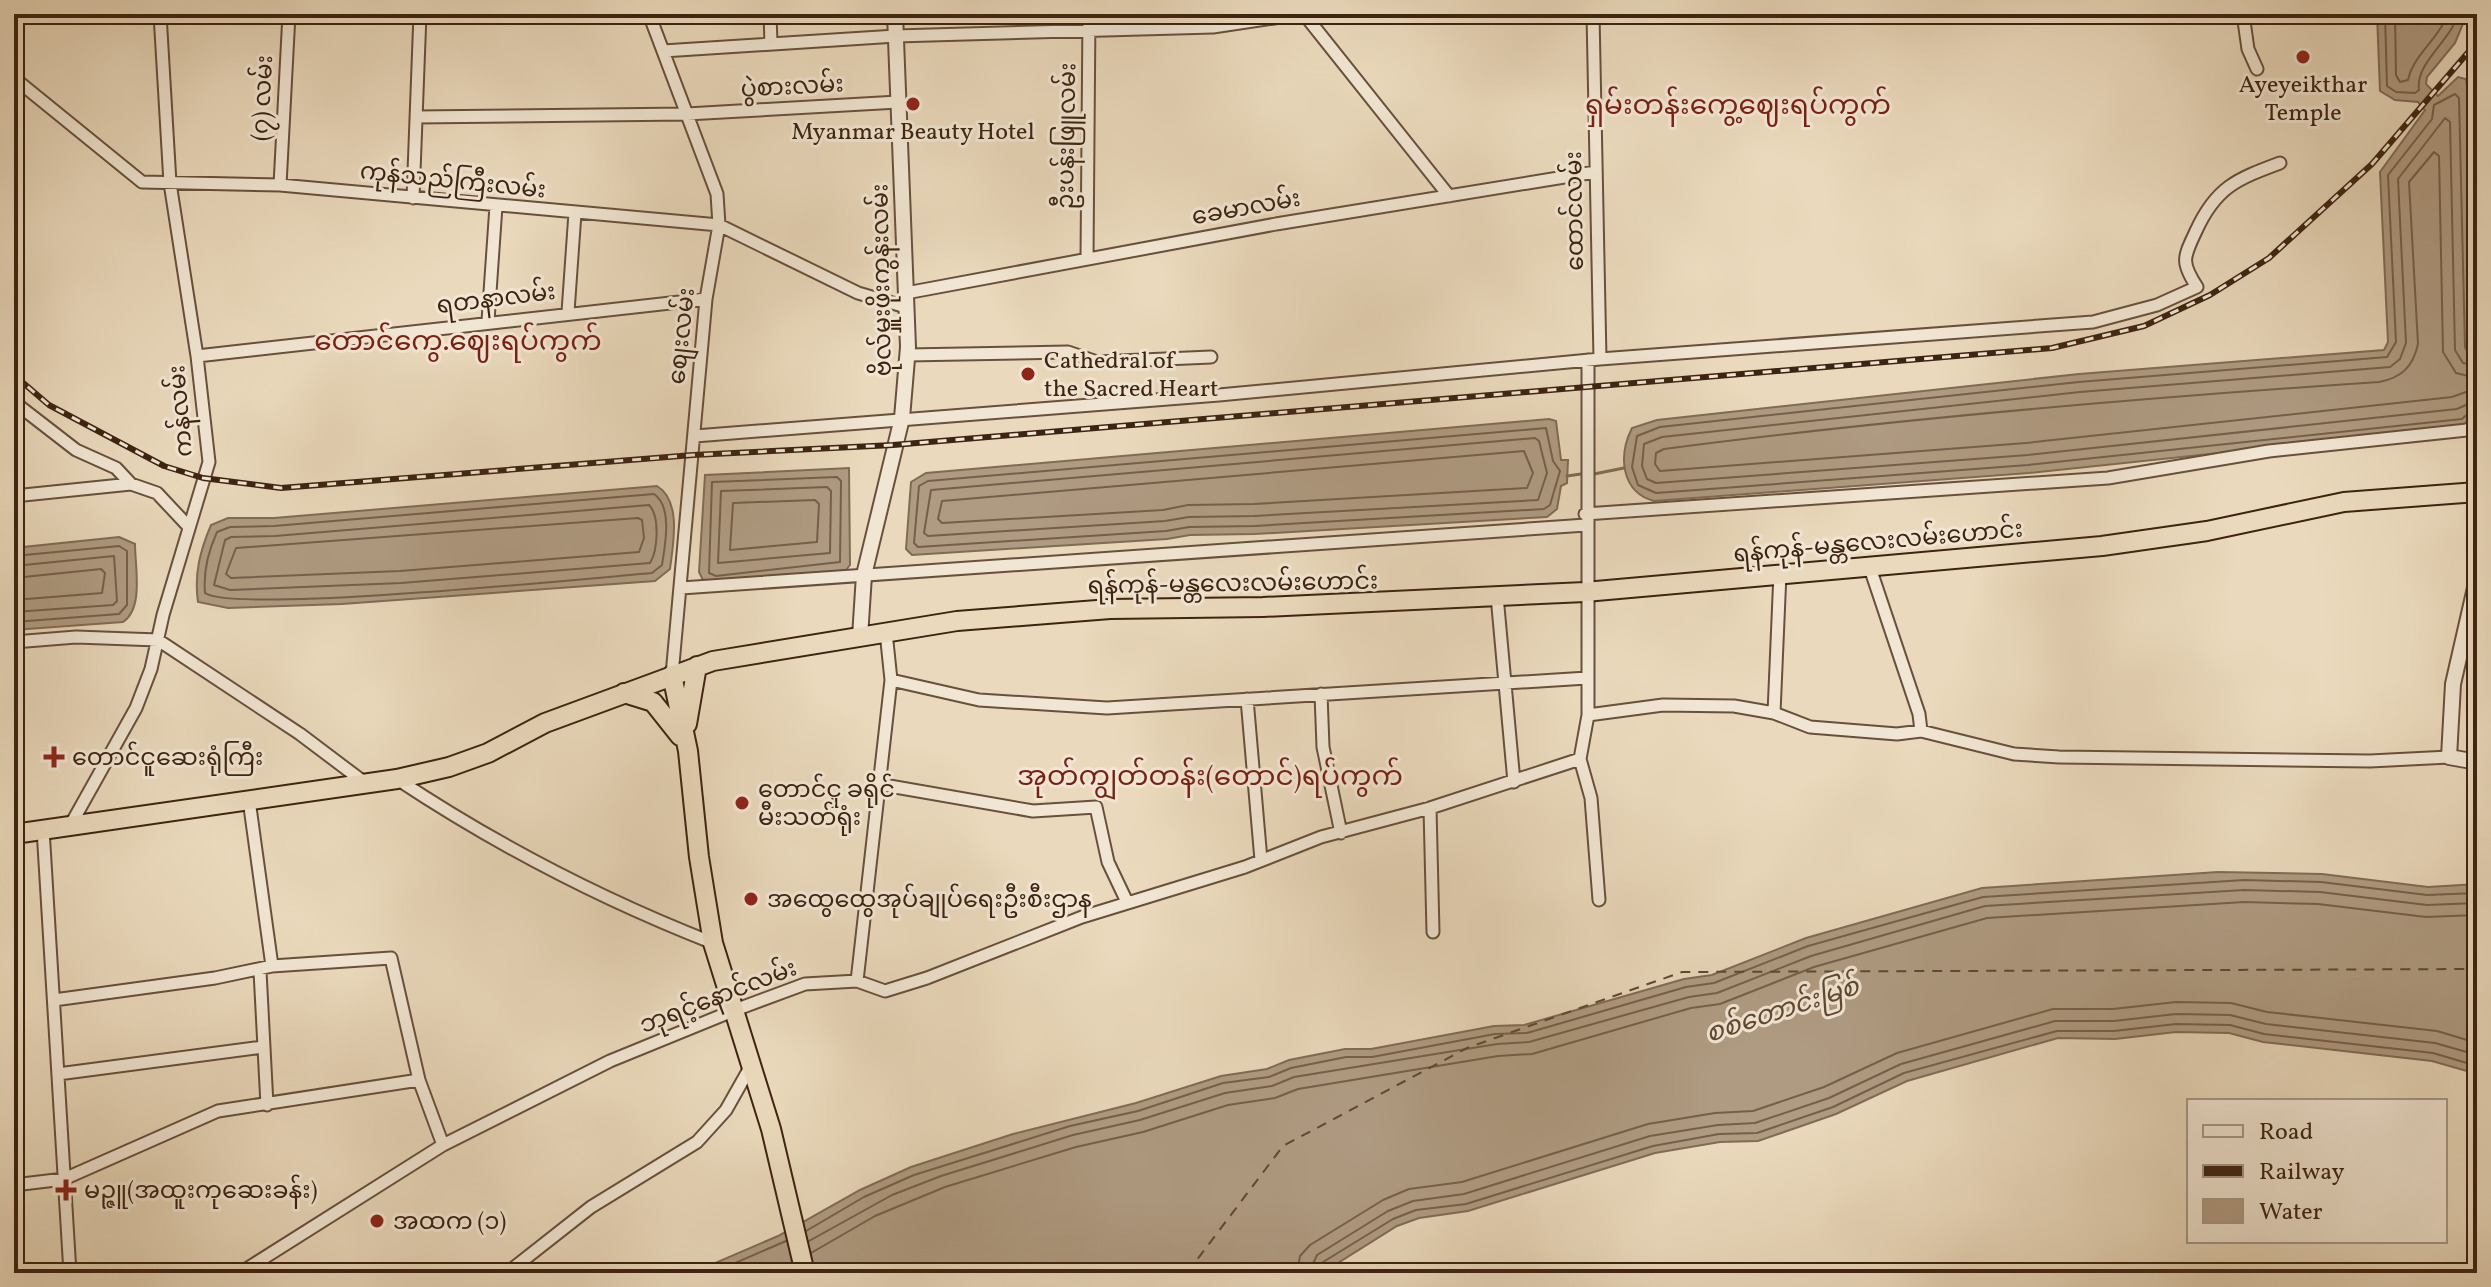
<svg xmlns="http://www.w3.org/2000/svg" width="2491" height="1287" font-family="Vollkorn,'Noto Sans Myanmar',serif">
  <rect width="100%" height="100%" fill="#ead9bc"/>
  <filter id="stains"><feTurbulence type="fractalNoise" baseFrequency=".0025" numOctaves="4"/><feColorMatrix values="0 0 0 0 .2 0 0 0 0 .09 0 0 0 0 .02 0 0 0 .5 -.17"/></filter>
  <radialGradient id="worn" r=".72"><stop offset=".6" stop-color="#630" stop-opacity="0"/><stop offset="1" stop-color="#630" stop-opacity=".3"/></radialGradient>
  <path fill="#af9b82" stroke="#816b55" stroke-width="2" d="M2377,14H2467L2455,43L2427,77L2426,84L2438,96L2458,77L2466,79L2467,87L2475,417L2465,427L2029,473L1654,501C1621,492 1618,456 1632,428L1657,420L2079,374L2384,350L2388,342L2380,172L2425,110L2418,102L2395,100L2380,91Z
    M1549,419L1556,421L1561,460H1568L1567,483L1561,486L1557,509L1547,517L1255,534L1190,535L1167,539L912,555L906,549L911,482L926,473Z
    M849,468L850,565L846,570L715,584L704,582L699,572L705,475Z
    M657,486C682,501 673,545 670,569L655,581L342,604L228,608L198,602C194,574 200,551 211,525L228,518H274Z
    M119,537L135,544C135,567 144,608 123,622L14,630V548Z
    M2218,872L2322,874L2428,887L2477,884V1074L2432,1061L2263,1042L2229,1033L2176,1032L2115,1039L2058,1038L1907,1081L1836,1114L1758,1141L1720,1142L1655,1153L1468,1211L1419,1218L1397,1226L1322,1273H692L778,1236L860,1190L911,1167L1013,1134L1136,1103L1221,1076L1267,1069L1289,1060L1345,1049H1371L1494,1026L1524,1025L1684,979L1712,975L1806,938L1982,888Z"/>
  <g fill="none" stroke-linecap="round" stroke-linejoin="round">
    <path stroke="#765f4a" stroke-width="2" d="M2385,14L2387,86L2396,92L2415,93L2419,90C2415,63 2451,41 2458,14
      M2395,14L2396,75L2400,82L2408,80C2413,55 2439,39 2448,14
      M2477,366L2463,363L2455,350L2450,122L2445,118L2398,179L2406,343L2400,359L2390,367L2080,392L1662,437L1644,444L1642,466L1647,479L1656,483L2028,455L2457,409L2477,400
      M2477,378L2456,373L2443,352L2439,156L2434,152L2409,182L2418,344C2413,367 2401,378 2379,382C2140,398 1902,418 1664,449L1656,453L1655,464L1660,471L2026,443L2452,397L2477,388
      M2471,411L2462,419L2028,465L1656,493L1638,485L1632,467L1637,436L1660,427L2079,382L2387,357L2396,342L2388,175L2432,119L2434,105L2455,94L2459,98L2465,347L2469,355L2477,356
      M1546,428L1553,461L1560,471L1550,505L1544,509L1255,526L1189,527L1166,531L918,547L914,543L919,486L928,481Z
      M1535,438L1539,441L1547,473L1538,500L1254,516L1189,517L1165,521L928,536L924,533L931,490Z
      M1524,451L1533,473L1527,488L1254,504L1188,505L1163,510L942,523L938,519L942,501Z
      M837,477L841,481L840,562L716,576L709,573L712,482Z
      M827,487L831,491L830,553L718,563L721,491Z
      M654,494C673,507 665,545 662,565L652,573C592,578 235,614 205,593C203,571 208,552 217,532L230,527L274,526Z
      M815,500L819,504L817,542L730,550L733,503Z
      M649,505C660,516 658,550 650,563L401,583L230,590L214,585L225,540L231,537L275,536Z
      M638,518L642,520L644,538L639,552L400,571L231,578L226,574L236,548Z
      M14,556L119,546L127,551V605L119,614L14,622
      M14,566L114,556L117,601L113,605L14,612
      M14,578L101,569L105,573L102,593L14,600
      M806,1231L864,1197L914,1175L1070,1126L1138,1111L1223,1083L1269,1077L1291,1068L1346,1057H1372L1495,1034L1527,1033L1686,987L1714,983L1808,946L1983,897L2244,880L2321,882L2427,895L2477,893
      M809,1241L892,1195L941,1176L1073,1135L1140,1120L1225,1093L1272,1086L1294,1077L1497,1044L1529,1042L1689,997L1717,993L1811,956L1985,906L2244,890L2320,892L2427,905L2477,903
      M811,1253L875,1216L945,1187L1076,1147L1143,1132L1228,1105L1275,1098L1298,1089L1498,1056L1532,1054L1691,1008L1720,1004L1814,967L1987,918L2244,902L2318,904L2426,917L2477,915
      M712,1273L786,1241
      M1297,1273L1300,1256L1310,1245L1383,1200L1409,1189L1462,1182L1648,1124L1715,1113L1753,1111L1824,1087L1897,1053L2053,1009H2113L2176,1002L2231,1003L2267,1012L2437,1031L2477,1043
      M1309,1273L1317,1255L1388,1211L1413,1201L1464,1194L1650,1136L1718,1125L1755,1123L1829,1098L1901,1064L2055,1021H2114L2176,1014L2230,1015L2266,1024L2435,1043L2477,1055
      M1319,1273L1323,1262L1393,1219L1416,1210L1466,1204L1653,1146L1719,1134L1757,1133L1833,1107L1904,1073L2057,1031H2114L2176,1024L2230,1025L2264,1034L2433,1053L2477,1066"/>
    <path stroke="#816b55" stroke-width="3" d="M1594,474L1624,468
      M1567,476L1581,474"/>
    <path stroke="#5f4733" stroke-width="2" stroke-dasharray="10 8" stroke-linecap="butt" d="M1187,1273L1283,1146L1467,1048L1682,972L2477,969"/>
    <g stroke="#68503c" stroke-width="15">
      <path id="minor" d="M649,14L717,194L719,225L706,299L672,675
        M770,14L771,44
        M1304,14L1449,196
        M1593,14L1600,359
        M2243,14L2248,49L2257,69
        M663,51L896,36L1213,27L1301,14
        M14,78L142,182L280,185L719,225L858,293L906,307
        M416,117L687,114L898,102
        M2477,121V244
        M280,185L289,14
        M413,198L420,14
        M1087,258L1089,14
        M906,293L1276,224L1595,172
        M568,312L575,213
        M488,321L496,206
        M907,355L1068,352L1097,362L1211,357
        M197,356L706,299
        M1588,360V715L1580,759L1591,798L1599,900
        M14,402L76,450L116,468L131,484
        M695,436L1219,395L1600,359L2093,322L2157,305L2197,287C2180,261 2184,257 2196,231C2216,187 2237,179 2280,163
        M14,496L131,484L157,493L188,526
        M1585,514L2108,478L2269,451L2467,430L2475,424L2477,415
        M1869,565L1919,714L1921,731
        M681,588L1586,525
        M1497,596L1514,782
        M14,642L76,637L158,640L300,734L365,783
        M891,680L979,700L1107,708L1587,678
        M1321,694L1323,747L1341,833
        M1247,699L1261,860
        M1774,713L1780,573
        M1588,715L1663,705L1734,706L1774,713L1810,727L1897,734L1921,731L2014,754L2059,757L2370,761L2449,757
        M397,779C495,844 603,900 713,943
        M878,784L1033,811L1096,807L1108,862L1127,902
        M249,800L272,966
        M1430,808L1433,932
        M70,826L136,708L151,669L163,615L209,462L197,356L170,183L160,14
        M43,829L70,1273
        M260,971L267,1105
        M857,981L891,680L886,632
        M54,1000L215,978L272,966L391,958L419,1080L443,1145
        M58,1074L263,1047
        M14,1185L64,1179L218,1111L419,1080
        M240,1273L443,1145L610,1061L735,1010L805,984L857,981L885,991L927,978L1082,917L1245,867L1321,837L1430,808L1580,759
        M507,1273L591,1207L697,1142L726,1110L752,1064"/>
    </g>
    <g stroke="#68503c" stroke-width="18">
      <path id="tertiary" d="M2477,579L2453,684L2449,757L2477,762
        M860,637L864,575L902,418L908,347L895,14"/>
    </g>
    <g stroke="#3d2311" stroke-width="22">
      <path id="trunk" d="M672,675L688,751L699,857L713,943L771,1129L805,1273
        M624,693L653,702L680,736
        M687,724L697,666
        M14,834L397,779L449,767L488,753L545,723L713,661L957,621L1110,609L1263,607L1585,592L2102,546L2207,531L2344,502L2477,492"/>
    </g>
    <use href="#minor" stroke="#f1e6d3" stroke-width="11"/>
    <use href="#tertiary" stroke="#f1e6d3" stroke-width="14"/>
    <use href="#trunk" stroke="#ead9bc" stroke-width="18"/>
    <g stroke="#3d2311" stroke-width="6">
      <path id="rail" d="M14,375L49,405L164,466L203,478L281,488L693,455L893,445L2052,348L2144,326L2210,295L2269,258L2372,164L2477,42"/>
    </g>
    <use href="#rail" stroke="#f1e6d3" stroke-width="3" stroke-dasharray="9" stroke-linecap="butt"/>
  </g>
  <g fill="#8f2418" stroke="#f1e6d3" stroke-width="3">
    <circle cx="2303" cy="57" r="8"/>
    <circle cx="913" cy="104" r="8"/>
    <circle cx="1028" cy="374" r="8"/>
    <path d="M50 745h8v8h8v8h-8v8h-8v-8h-8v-8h8z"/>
    <circle cx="742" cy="803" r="8"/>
    <circle cx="751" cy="899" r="8"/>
    <path d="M62 1178h8v8h8v8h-8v8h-8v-8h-8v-8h8z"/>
    <circle cx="377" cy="1221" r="8"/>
  </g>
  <g text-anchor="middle" stroke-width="6" stroke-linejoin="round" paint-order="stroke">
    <g font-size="24" fill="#3d2311" stroke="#f1e6d3" text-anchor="start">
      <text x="2303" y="92" text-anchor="middle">Ayeyeikthar<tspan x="2303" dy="28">Temple</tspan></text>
      <text x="913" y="139" text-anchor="middle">Myanmar Beauty Hotel</text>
      <text x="1044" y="368">Cathedral of<tspan x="1044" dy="28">the Sacred Heart</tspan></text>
      <text x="72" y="765">တောင်ငူဆေးရုံကြီး</text>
      <text x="758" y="797">တောင်ငူ ခရိုင်<tspan x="758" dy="28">မီးသတ်ရုံး</tspan></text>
      <text x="767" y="907">အထွေထွေအုပ်ချုပ်ရေးဦးစီးဌာန</text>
      <text x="84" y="1198">မဉ္ဇူ(အထူးကုဆေးခန်း)</text>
      <text x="393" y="1229">အထက (၁)</text>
    </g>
    <g font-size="24" fill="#3d2311" stroke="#f1e6d3">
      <text transform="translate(792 86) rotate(-3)" y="8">ပွဲစားလမ်း</text>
      <text transform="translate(262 98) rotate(-87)" y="8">(၇) လမ်း</text>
      <text transform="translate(1066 136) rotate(-89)" y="8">ဦးပန်းဖြူလမ်း</text>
      <text transform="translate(453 180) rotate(6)" y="8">ကုန်သည်ကြီးလမ်း</text>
      <text transform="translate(1246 207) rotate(-10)" y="8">ခေမာလမ်း</text>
      <text transform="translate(1574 211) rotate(-91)" y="8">ထောင်လမ်း</text>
      <text transform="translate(881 280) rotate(-91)" y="8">ဗိုလ်မှူးဖိုးကွန်းလမ်း</text>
      <text transform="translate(496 298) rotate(-7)" y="8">ရတနာလမ်း</text>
      <text transform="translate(681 336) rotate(-84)" y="8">စျေးလမ်း</text>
      <text transform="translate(180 411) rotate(-95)" y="8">ကန်လမ်း</text>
      <text transform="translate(1878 541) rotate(-5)" y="8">ရန်ကုန်-မန္တလေးလမ်းဟောင်း</text>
      <text transform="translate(1233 583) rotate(-1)" y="8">ရန်ကုန်-မန္တလေးလမ်းဟောင်း</text>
      <text transform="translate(718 996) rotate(-21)" y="8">ဘုရင့်နောင်လမ်း</text>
    </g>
    <g font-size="26" font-style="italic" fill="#5f4733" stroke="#f1e6d3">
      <text transform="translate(1782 1009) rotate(-18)" y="9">စစ်တောင်းမြစ်</text>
    </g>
    <g font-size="28" fill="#7a1f14" stroke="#f1e6d3">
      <text x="1738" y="114">ရှမ်းတန်းကွေ့ဈေးရပ်ကွက်</text>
      <text x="458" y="350">တောင်ကွေ.ဈေးရပ်ကွက်</text>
      <text x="1210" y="785">အုတ်ကျွတ်တန်း(တောင်)ရပ်ကွက်</text>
    </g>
  </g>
  <rect width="2491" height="1287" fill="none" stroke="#ead9bc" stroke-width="48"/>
  <rect x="16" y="16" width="2459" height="1255" fill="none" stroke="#3d2311" stroke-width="4"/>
  <rect x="24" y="24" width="2443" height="1239" fill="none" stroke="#3d2311" stroke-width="2"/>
  <rect x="2187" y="1099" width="260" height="144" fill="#f1e6d3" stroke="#a99885" stroke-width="2"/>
  <rect x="2203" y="1125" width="40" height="12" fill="#f1e6d3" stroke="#a99885" stroke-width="2"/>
  <text x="2259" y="1139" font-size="24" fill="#3d2311">Road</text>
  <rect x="2203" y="1165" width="40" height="12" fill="#3d2311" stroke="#a99885" stroke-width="2"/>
  <text x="2259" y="1179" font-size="24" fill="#3d2311">Railway</text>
  <rect x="2203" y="1199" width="40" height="24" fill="#af9b82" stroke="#a99885" stroke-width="2"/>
  <text x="2259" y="1219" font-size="24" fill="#3d2311">Water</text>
  <rect width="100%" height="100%" filter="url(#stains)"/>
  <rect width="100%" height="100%" fill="url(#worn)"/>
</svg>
